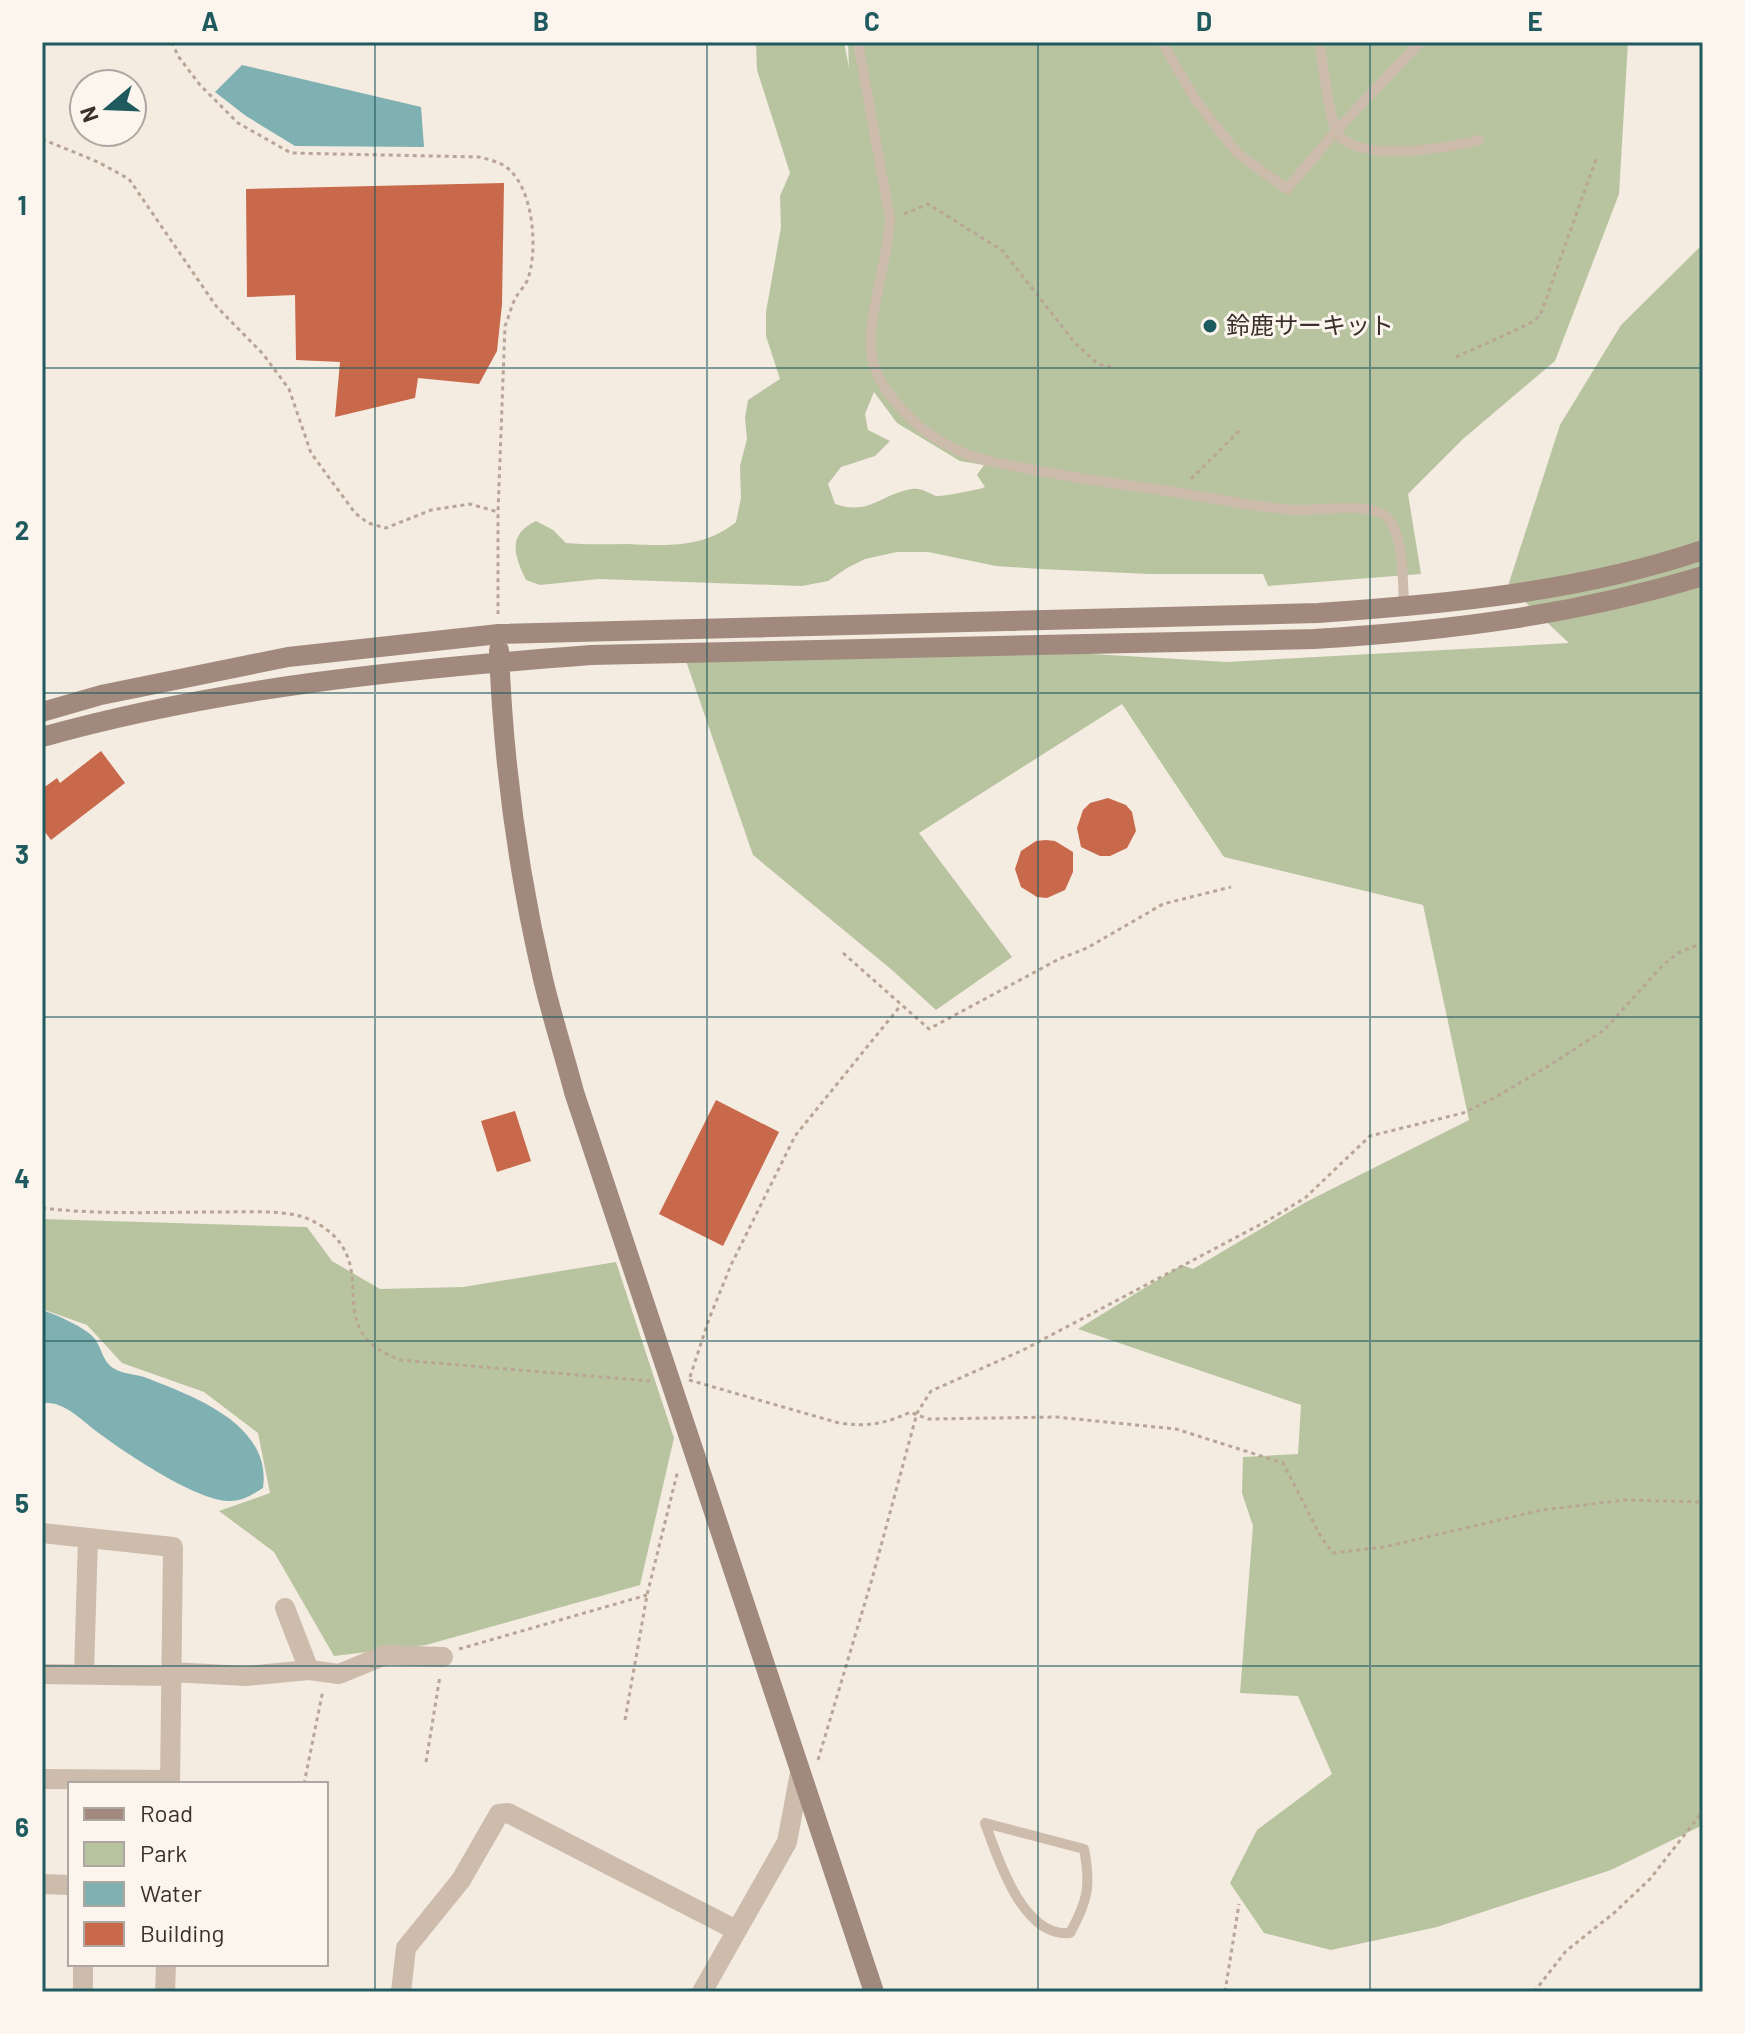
<svg xmlns="http://www.w3.org/2000/svg" width="1745" height="2034" font-family="Barlow,'Noto Sans JP',sans-serif">
  <rect width="100%" height="100%" fill="#f4ebe1"/>
  <path fill="#b8c4a0" fill-rule="evenodd" d="M756,42H844L849,68L848,42H1628L1619,194L1555,361L1463,439L1408,494L1421,574L1268,586L1263,574H1149L1041,569L996,566L928,552H897L865,559L847,568L828,581L802,586L599,579L540,585L526,580C514,555 507,535 536,521L553,530L566,543C587,545 607,544 628,544C668,546 704,548 736,522L741,498L740,466L747,439L745,418L748,400L780,379L766,336V312L781,227L780,196L790,173L757,70ZM874,392L897,423L960,461L984,465L977,475L985,487C979,490 940,497 936,496C927,493 923,488 912,489C881,494 869,516 835,504L828,484L841,467L875,456L890,441L868,430L865,414Z
    M1703,244V1825L1611,1870L1437,1927L1331,1950L1264,1933L1230,1883L1257,1830L1332,1774L1298,1696L1240,1693L1253,1526L1242,1493L1243,1457L1298,1454L1301,1405L1078,1329L1182,1265L1193,1269L1306,1202L1469,1120L1423,905L1224,857L1122,704L919,833L1012,957L936,1010L892,970L753,855L685,658L1076,653L1227,662L1569,643L1508,586L1560,425L1621,325Z
    M42,1219L307,1227L332,1261L380,1289L463,1287L616,1262L674,1438L640,1585L426,1645L334,1656L274,1552L219,1511L270,1493L258,1433L204,1392L122,1363L87,1325L42,1309Z"/>
  <path fill="#7fb0b2" d="M242,65L421,107L424,147L295,146L246,116L215,92Z
    M42,1310C55,1314 87,1328 95,1339C102,1349 103,1363 115,1369C123,1374 135,1374 144,1377C193,1396 272,1424 263,1488C252,1495 241,1502 228,1501C195,1500 124,1452 96,1431C80,1419 64,1401 42,1403Z"/>
  <path fill="#c8694b" d="M504,183L502,304L497,351L479,384L418,378L415,398L335,417L340,362L296,360L295,295L247,297L246,189Z
    M101,751L125,783L51,840L42,828V789L57,778L60,783Z
    M1108,798L1126,805L1132,812L1136,831L1127,848L1110,856H1100L1081,847L1077,828L1083,810L1090,803Z
    M1046,840L1055,841L1073,852V872L1065,890L1047,898L1037,897L1021,887L1015,869L1021,851L1036,841Z
    M716,1100L779,1132L723,1246L659,1214Z
    M515,1111L531,1161L497,1172L481,1121Z"/>
  <g fill="none" stroke-linecap="round" stroke-linejoin="round">
    <path stroke="#b9a596" stroke-width="3" stroke-dasharray="4 4" stroke-linecap="butt" d="M172,42L178,56L200,85L238,123L291,153L479,157C487,159 496,161 503,165C534,183 539,252 527,281C524,287 519,292 516,297C511,306 509,317 505,326L498,512V614
      M42,139L98,162L129,179L216,306L263,354L289,389L311,453L355,513L368,523L386,528L431,510L470,504L498,512
      M904,214L928,204L1003,251L1075,343L1098,364L1111,367
      M1456,357L1529,324L1540,316L1596,159
      M1191,479L1242,428
      M843,953L929,1029L1059,959L1087,948L1163,904L1231,887
      M42,1208C100,1215 162,1212 220,1212C246,1212 275,1210 300,1216C314,1220 332,1231 340,1243C370,1284 327,1332 400,1360L650,1381
      M690,1377L709,1319L731,1265L795,1136L901,1005
      M689,1380L839,1423C866,1427 886,1424 910,1412L928,1419L1056,1417L1176,1429L1283,1463L1321,1537L1333,1553L1384,1547L1542,1510L1625,1500L1703,1502
      M459,1649L647,1595
      M625,1720L647,1595L678,1470
      M818,1760L872,1579L917,1413L931,1391L1023,1350L1267,1221L1305,1198L1370,1136L1463,1113L1496,1097L1550,1065L1604,1030L1663,965L1678,953L1703,943
      M426,1762L440,1676
      M304,1784L323,1690
      M1225,1992L1239,1904
      M1534,1992L1566,1951L1614,1913L1650,1879L1703,1811"/>
    <path stroke="#cdbbac" stroke-width="10" d="M858,42L890,219C889,259 863,328 873,362C883,396 918,430 949,446C972,459 998,463 1024,468C1074,478 1124,485 1174,492C1213,498 1254,507 1294,510C1317,511 1365,502 1384,515C1404,528 1403,585 1404,607
      M1162,42L1195,99L1237,153L1287,189L1336,131L1420,42
      M1319,42C1322,58 1330,123 1337,133C1358,164 1448,148 1479,140
      M985,1823L1084,1849C1091,1885 1088,1901 1070,1933C1023,1938 998,1859 985,1823Z"/>
    <path stroke="#cdbbac" stroke-width="20" d="M42,1533L173,1547L170,1784
      M285,1608L309,1670
      M171,1672L246,1676L309,1670L339,1674L385,1655L443,1657
      M42,1674L171,1676
      M84,1674L88,1538
      M42,1779L170,1780
      M42,1884L70,1885
      M83,1992V1964
      M165,1992L166,1964
      M401,1992L406,1948L461,1880L499,1814L508,1813L736,1930
      M702,1992L787,1842L800,1773"/>
    <path stroke="#a18a7d" stroke-width="20" d="M499,650C503,759 518,872 543,979C552,1017 564,1054 574,1092L874,1992
      M42,712L101,695L288,657L499,634L1318,613C1448,604 1579,592 1703,550
      M42,737C221,687 405,669 591,655L1314,639C1447,631 1575,615 1703,576"/>
  </g>
  <path fill="none" stroke="#1f5a5e" stroke-width="2" stroke-opacity="0.55" d="M375,42V1992M707,42V1992M1038,42V1992M1370,42V1992M42,368H1703M42,693H1703M42,1017H1703M42,1341H1703M42,1666H1703"/>
  <circle fill="#1f5a5e" stroke="#fbf5ee" stroke-width="3" cx="1210" cy="326" r="8"/>
  <g text-anchor="middle" stroke-width="6" stroke-linejoin="round" paint-order="stroke">
    <g font-size="24" fill="#3b302b" stroke="#fbf5ee" text-anchor="start">
      <text x="1226" y="334">鈴鹿サーキット</text>
    </g>
  </g>
  <rect width="1745" height="2034" fill="none" stroke="#fbf5ee" stroke-width="88"/>
  <rect x="68" y="1782" width="260" height="184" fill="#fbf5ee" stroke="#aea6a0" stroke-width="2"/>
  <rect x="84" y="1808" width="40" height="12" fill="#a18a7d" stroke="#aea6a0" stroke-width="2"/>
  <text x="140" y="1822" font-size="24" fill="#3b302b">Road</text>
  <rect x="84" y="1842" width="40" height="24" fill="#b8c4a0" stroke="#aea6a0" stroke-width="2"/>
  <text x="140" y="1862" font-size="24" fill="#3b302b">Park</text>
  <rect x="84" y="1882" width="40" height="24" fill="#7fb0b2" stroke="#aea6a0" stroke-width="2"/>
  <text x="140" y="1902" font-size="24" fill="#3b302b">Water</text>
  <rect x="84" y="1922" width="40" height="24" fill="#c8694b" stroke="#aea6a0" stroke-width="2"/>
  <text x="140" y="1942" font-size="24" fill="#3b302b">Building</text>
  <g transform="translate(108 108) rotate(251)"><circle r="38" fill="#fbf5ee" stroke="#aea6a0" stroke-width="2"/>
  <path d="M0-6L14 30L0 20L-14 30Z" fill="#1f5a5e"/>
  <text y="-12" font-size="22" font-weight="bold" text-anchor="middle" fill="#3b302b">N</text>
  </g>
  <rect x="44" y="44" width="1657" height="1946" fill="none" stroke="#1f5a5e" stroke-width="3"/>
  <g font-size="26" text-anchor="middle" font-weight="bold" fill="#1f5a5e">
    <text x="210" y="31">A</text>
    <text x="541" y="31">B</text>
    <text x="872" y="31">C</text>
    <text x="1204" y="31">D</text>
    <text x="1535" y="31">E</text>
    <text x="22" y="215">1</text>
    <text x="22" y="540">2</text>
    <text x="22" y="864">3</text>
    <text x="22" y="1188">4</text>
    <text x="22" y="1513">5</text>
    <text x="22" y="1837">6</text>
  </g>
</svg>
